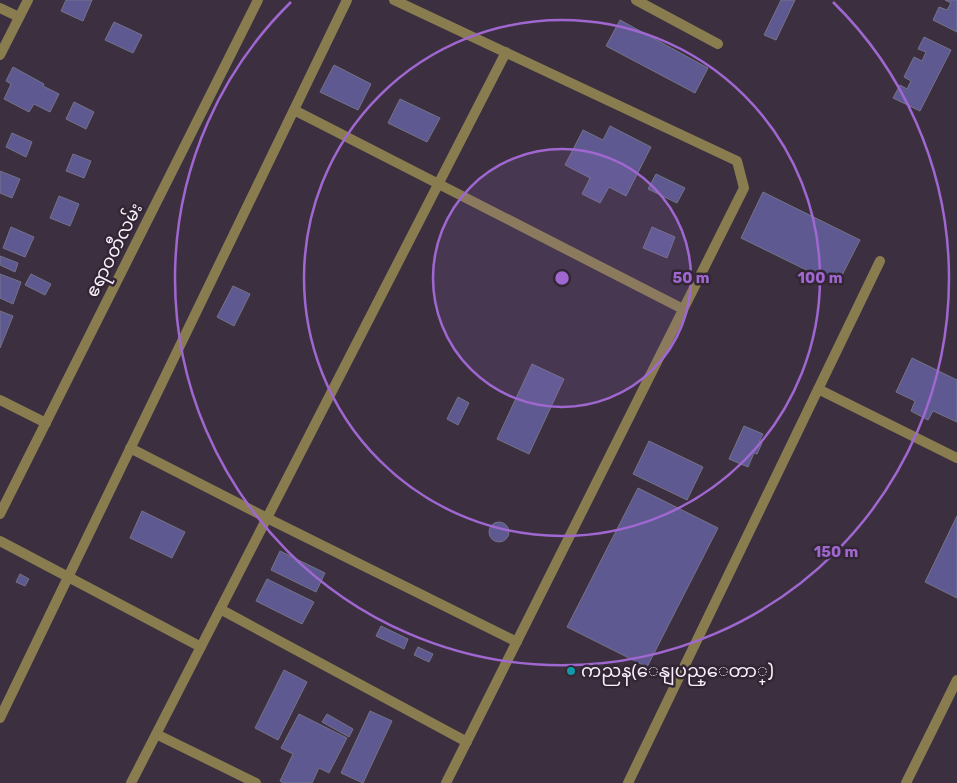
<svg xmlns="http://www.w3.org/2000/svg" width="957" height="783" font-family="Rubik,'Noto Sans Myanmar',sans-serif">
  <rect width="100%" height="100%" fill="#3c3040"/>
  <path fill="#5e5990" stroke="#747388" d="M66,0H92L83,21L61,11Z
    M781,0H795L776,40L764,35Z
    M945,0H957V32L933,20L939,7L947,10L951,3Z
    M620,20L708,68L695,93L606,46Z
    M114,22L142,35L133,53L105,40Z
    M924,37L951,50L920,111L893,98L900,85L907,89L911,81L904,77L914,57L922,61L926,52L918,49Z
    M334,65L371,84L358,110L320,92Z
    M13,67L44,84L43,86L59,94L50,112L34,104L29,112L4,99L11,84L6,81Z
    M400,99L440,118L427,142L388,123Z
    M74,102L94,112L86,129L66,119Z
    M610,126L651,147L626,196L609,187L600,203L582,194L590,178L565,165L583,130L603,140Z
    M12,133L32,142L26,157L6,147Z
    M73,154L91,161L84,178L66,171Z
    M0,171L20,179L12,198L0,193Z
    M656,174L685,188L677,203L648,189Z
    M763,192L860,240L837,285L741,238Z
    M59,196L79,204L70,226L50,218Z
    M11,227L34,237L25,257L3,248Z
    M652,227L675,237L667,258L643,248Z
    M0,256L18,263L15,272L0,265Z
    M0,274L21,282L13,304L0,298Z
    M31,274L51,284L45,295L25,285Z
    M233,286L250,294L234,326L217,317Z
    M0,311L13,316L0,348Z
    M912,358L957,380V422L933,411L928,420L911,411L915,401L896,392Z
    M532,364L564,379L529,454L497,439Z
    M458,397L469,403L458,425L447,419Z
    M744,426L763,434L759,442L762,443L757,454L754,453L748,467L729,459Z
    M649,441L703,467L687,500L633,474Z
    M638,488L718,528L647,667L567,627Z
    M142,511L185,532L172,558L130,538Z
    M957,516V598L925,582Z
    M489 532a10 10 0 1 1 20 0a10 10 0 1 1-20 0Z
    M280,551L325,573L316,592L271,570Z
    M20,574L29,579L25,586L16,582Z
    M267,579L314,602L302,624L256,601Z
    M381,626L408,639L404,649L376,636Z
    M418,647L433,654L429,662L414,655Z
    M284,670L307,682L278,740L255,728Z
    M370,711L392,721L363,783L341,773Z
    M299,714L347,738L329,773L319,768L312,783H283L280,781L293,754L281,748Z
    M327,714L353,729L349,737L322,722Z"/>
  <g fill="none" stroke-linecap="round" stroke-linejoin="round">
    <path stroke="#897d4f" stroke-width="10" d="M394,0L737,161L744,188L446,783
      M636,0L718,44
      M0,8L19,17
      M0,55L28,0
      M294,110L683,309
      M818,389L957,458
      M0,400L46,423
      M130,448L267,518L517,642
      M0,541L201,647
      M220,609L467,742
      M0,718L347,0
      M156,734L256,783
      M131,783L506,52
      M628,783L880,261
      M906,783L957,680"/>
    <path stroke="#897d4f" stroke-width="10" d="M0,514L258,0"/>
  </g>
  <circle cx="562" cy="278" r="129" fill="#a067d1" fill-opacity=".12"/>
  <g fill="none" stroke="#a067d1" stroke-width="2.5">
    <circle cx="562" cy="278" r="129"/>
    <circle cx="562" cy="278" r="258"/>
    <path d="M833 2A387 387 0 1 1 291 2"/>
  </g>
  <circle fill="#0f9aa8" stroke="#322635" stroke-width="2" cx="571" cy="671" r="5"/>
  <g text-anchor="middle" stroke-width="5" stroke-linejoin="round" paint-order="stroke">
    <g font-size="18" fill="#f8f0fa" stroke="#322635">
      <text transform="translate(114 250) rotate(-63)" y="6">ဧရာဝတီလမ်း</text>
    </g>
    <g font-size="18" fill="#f8f0fa" stroke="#322635" text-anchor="start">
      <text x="581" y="677">ကညန(ေနျပည္ေတာ္)</text>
    </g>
  </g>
  <circle cx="562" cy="278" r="8" fill="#a067d1" stroke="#322635" stroke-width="2.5"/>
  <g font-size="15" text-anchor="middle" font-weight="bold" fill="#a067d1" stroke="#322635" stroke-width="5" stroke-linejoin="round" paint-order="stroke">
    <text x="691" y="283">50 m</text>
    <text x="820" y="283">100 m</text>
    <text x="836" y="557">150 m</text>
  </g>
</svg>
